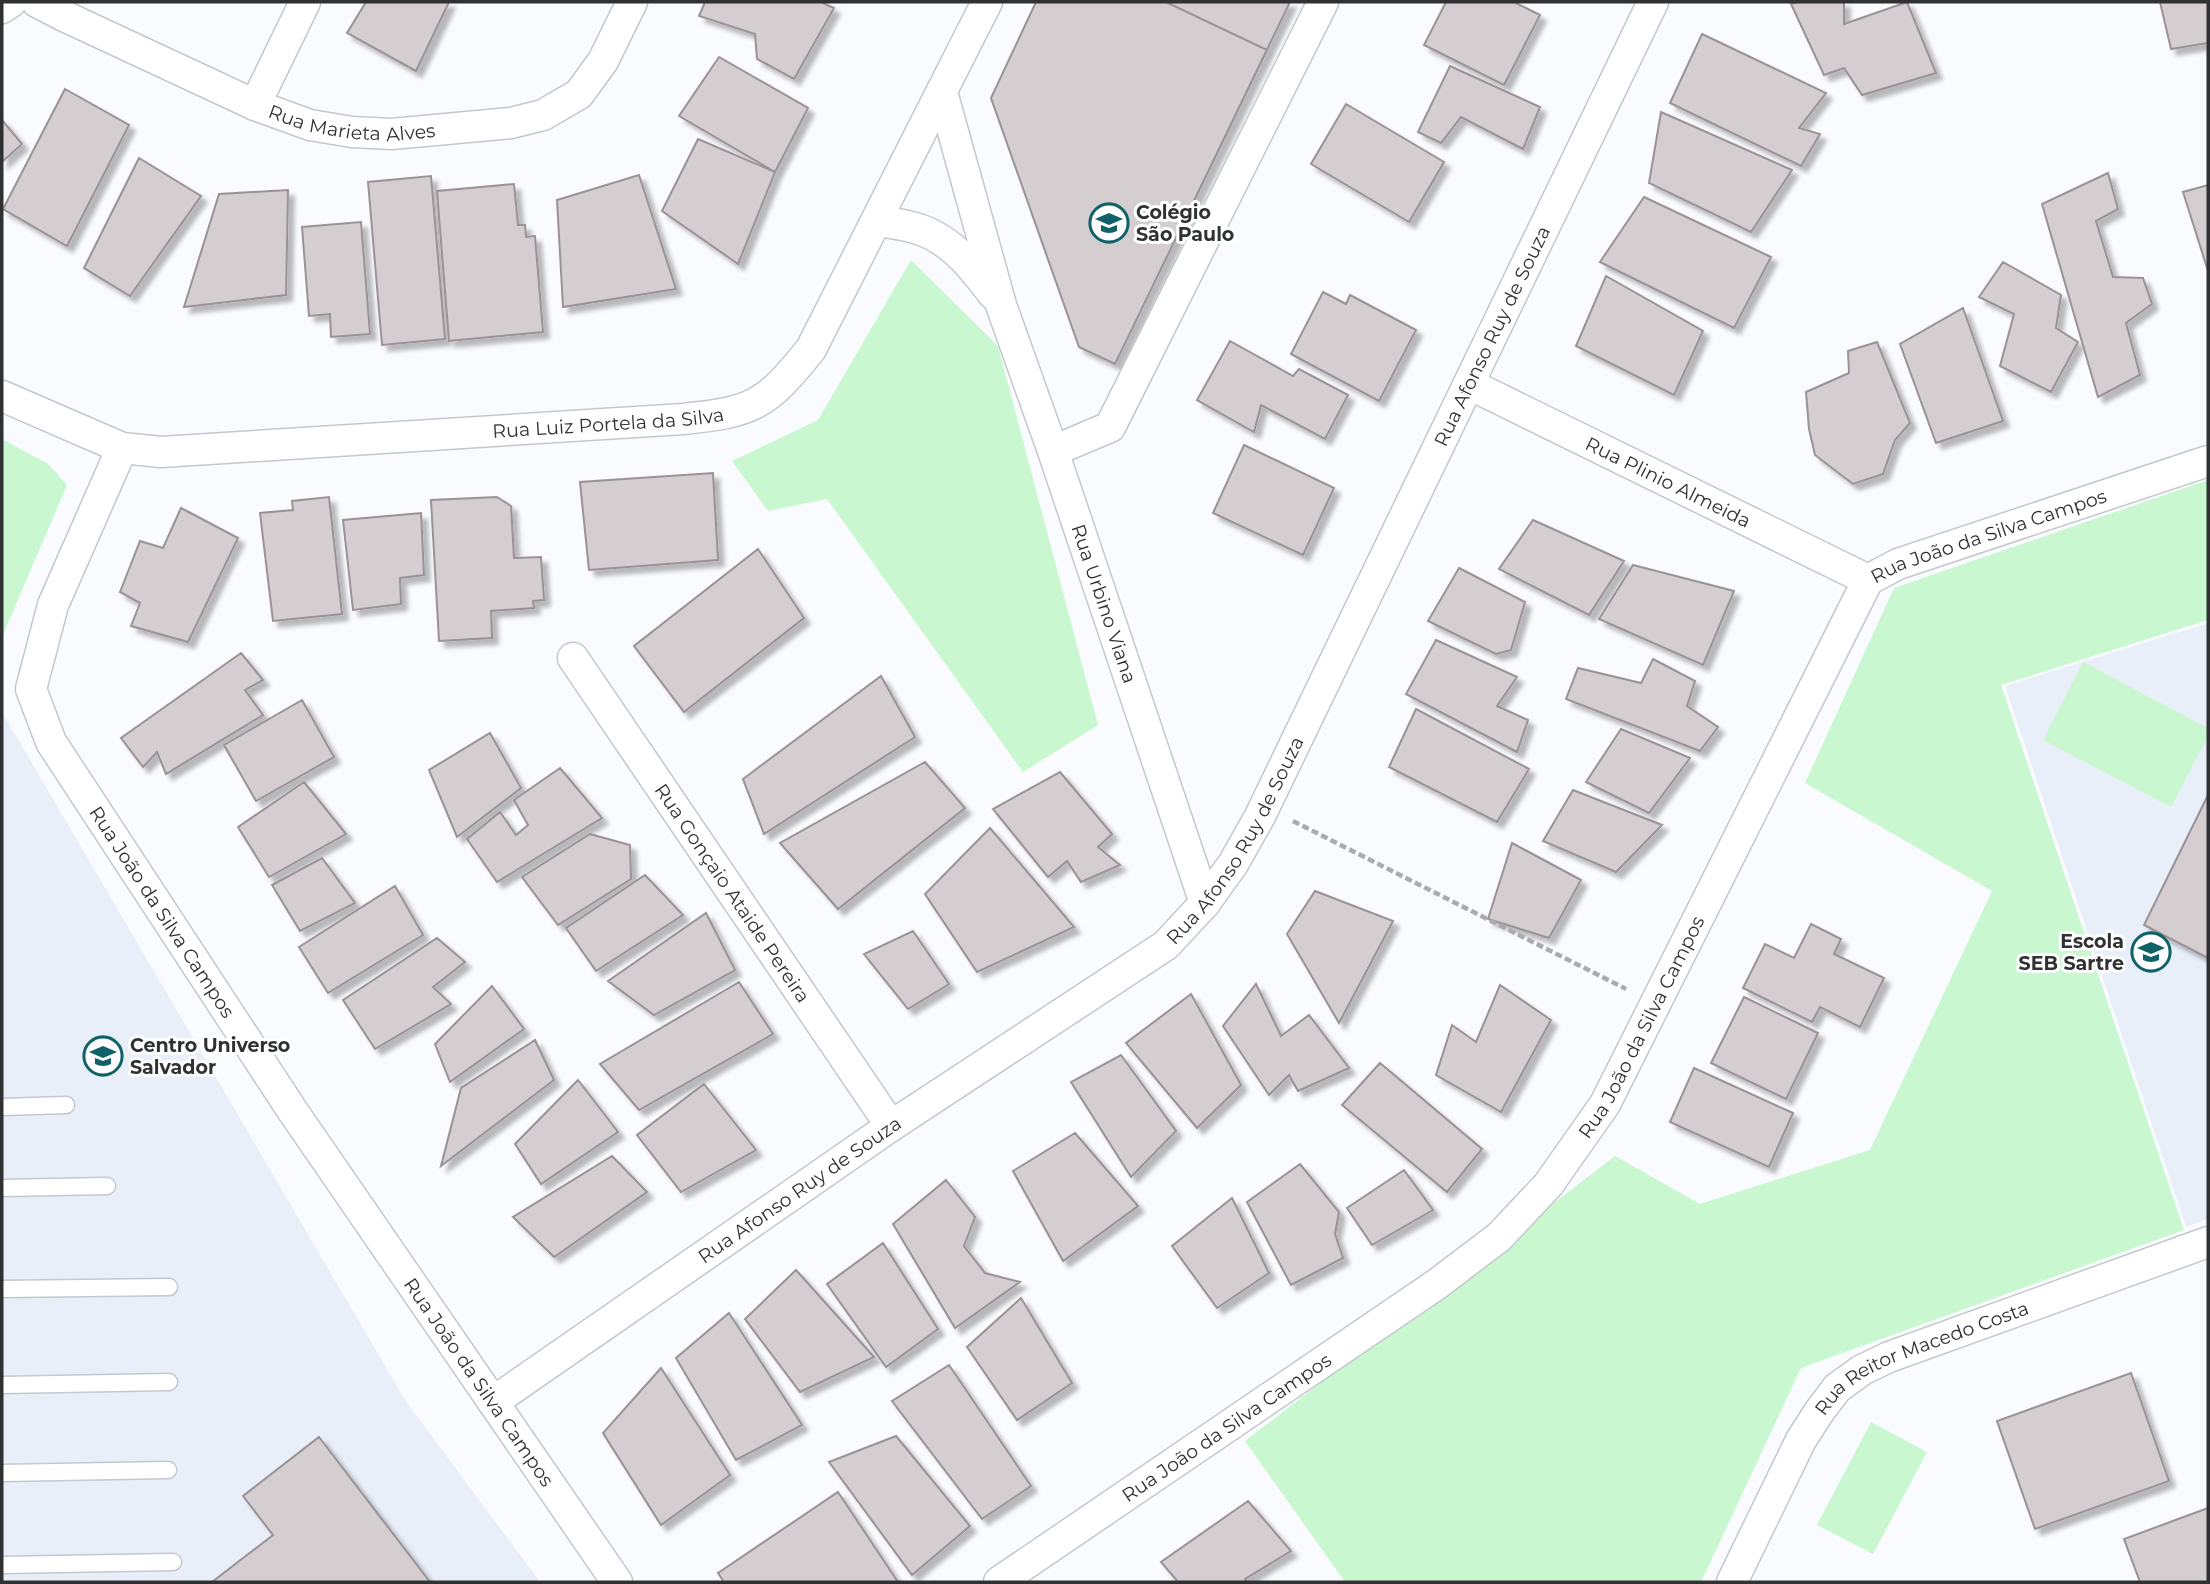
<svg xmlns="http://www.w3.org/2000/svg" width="2210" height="1584" font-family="Montserrat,sans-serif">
  <defs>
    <filter id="shadow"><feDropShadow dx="6" dy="6" stdDeviation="2" flood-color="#0004"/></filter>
  </defs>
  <rect width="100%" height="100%" fill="#f9fbfe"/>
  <path fill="#e8eff9" d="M2208,623V1219L2186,1227L2005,686Z
    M2,712L405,1400L540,1582H2Z"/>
  <path fill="#c9f7d0" d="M911,260L998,346L1098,725L1023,772L827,499L768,511L732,461L818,420Z
    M2,439L48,464L67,485L2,637Z
    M2208,480V620L2001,685L2184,1230L1801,1368L1701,1582H1345L1245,1441L1615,1156L1700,1204L1870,1150L1992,891L1805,783L1894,588Z
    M2083,662L2208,728V736L2171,807L2043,740Z
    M1871,1422L1927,1452L1873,1554L1817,1525Z"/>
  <path fill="#d5ced1" stroke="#9a9296" stroke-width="2" filter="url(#shadow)" d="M366,2H449L416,71L347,33Z
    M705,2H821L834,8L794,79L757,59L755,34L699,16Z
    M1036,2H1290L1115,364L1079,347L991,98Z
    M1036,2H1166L1267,50L1115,364L1079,347L991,98Z
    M1446,2H1514L1540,15L1504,85L1424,45Z
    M1798,2H1844V24L1907,2L1936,73L1862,95L1844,68L1824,75L1791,4Z
    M2160,2H2208V43L2171,49Z
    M1702,34L1826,93L1799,128L1820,134L1801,166L1670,103Z
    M719,57L808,108L775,172L679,116Z
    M1450,66L1540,107L1523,149L1461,117L1441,143L1418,132Z
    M65,89L129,125L67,246L3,209Z
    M1346,104L1444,162L1409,222L1311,164Z
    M1661,112L1792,170L1751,232L1649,183Z
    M2,120L22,144L2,162Z
    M698,139L775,172L738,264L662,211Z
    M139,158L201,196L130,296L84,268Z
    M2108,173L2118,209L2096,221L2113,277L2143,278L2152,304L2126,323L2140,375L2098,397L2042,204Z
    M639,175L676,289L563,307L557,200Z
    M431,176L445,339L382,345L368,182Z
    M514,184L518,225H525L526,237L535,236L543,332L449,341L437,191Z
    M2208,185V271L2183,192Z
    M288,190L286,295L184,307L219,194Z
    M1644,197L1771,257L1734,328L1600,262Z
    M361,222L370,334L331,337L330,314L309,316L302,227Z
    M2003,262L2061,295L2056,328L2078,342L2051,392L2000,366L2014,314L1979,297Z
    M1606,276L1703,331L1674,395L1576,346Z
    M1323,292L1346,304L1350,295L1416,330L1379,401L1291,354Z
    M1963,308L2003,421L1936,443L1900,344Z
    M1230,341L1293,376L1299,369L1348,395L1325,439L1261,405L1254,432L1197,400Z
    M1877,342L1910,423L1895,440L1883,474L1853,484L1815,455L1809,429L1806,392L1849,373L1848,351Z
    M1244,445L1334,488L1303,555L1213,513Z
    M713,473L718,560L589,570L580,482Z
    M329,497L342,614L273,621L260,513L293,510L292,501Z
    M497,497L511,506L514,558L541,557L544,600L533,601L534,608L491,611L492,638L439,641L431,500Z
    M181,508L238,538L188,642L131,626L140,603L120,592L140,541L163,548Z
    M421,513L424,575L400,578L401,604L353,610L343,520Z
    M1533,520L1624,561L1589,615L1499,569Z
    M758,549L804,618L684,712L634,646Z
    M1633,565L1734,591L1703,665L1599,619Z
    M1459,568L1525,602L1511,650L1496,654L1428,621Z
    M1436,640L1517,677L1497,706L1528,720L1517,752L1406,694Z
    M241,653L263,680L245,690L263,715L166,774L157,752L143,767L121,738Z
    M1653,659L1695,681L1687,706L1718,727L1700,751L1566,699L1578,668L1641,683Z
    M881,676L915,737L764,834L743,779Z
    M302,700L334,757L256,801L224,745Z
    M1416,709L1529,769L1497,822L1389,767Z
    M1621,729L1690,758L1649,813L1586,782Z
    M490,733L521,788L457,837L429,770Z
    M925,762L965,808L838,909L780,843Z
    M560,768L602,818L497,882L467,839L500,812L516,835L528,825L514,800Z
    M1060,772L1112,834L1098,847L1120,865L1081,882L1067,861L1048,877L993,809Z
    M304,782L346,834L269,877L238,827Z
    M1573,790L1662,825L1616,872L1543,841Z
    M2208,795V958L2144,925Z
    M990,828L1074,927L977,972L925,894Z
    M590,834L630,845L631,879L558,925L522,877Z
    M1512,843L1581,880L1549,938L1488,919Z
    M322,858L355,903L300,931L272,885Z
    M645,875L683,915L596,971L566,928Z
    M395,886L423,935L328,993L299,947Z
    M1315,891L1393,921L1339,1023L1287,934Z
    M706,913L735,970L654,1015L608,981Z
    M1811,924L1841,939L1834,954L1884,978L1860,1027L1820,1007L1812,1022L1743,988L1765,944L1794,958Z
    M913,931L949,984L908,1009L864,954Z
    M437,938L465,962L433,987L451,1004L375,1049L343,1000Z
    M739,982L773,1034L639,1110L600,1064Z
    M1256,984L1281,1036L1309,1015L1349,1068L1298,1091L1289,1075L1269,1095L1223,1026Z
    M1500,985L1551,1020L1501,1112L1436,1075L1452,1025L1476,1042Z
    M492,986L524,1029L450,1082L435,1044Z
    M1191,994L1241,1085L1197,1128L1126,1043Z
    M1744,997L1818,1033L1786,1099L1711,1063Z
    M535,1040L554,1080L441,1166L461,1088Z
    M1121,1055L1176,1131L1131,1177L1071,1082Z
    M1380,1063L1482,1149L1447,1192L1342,1105Z
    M1694,1068L1793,1113L1769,1167L1670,1122Z
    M578,1080L618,1132L541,1184L515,1144Z
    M704,1084L756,1150L681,1192L637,1135Z
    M1075,1133L1138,1206L1063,1261L1013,1171Z
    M612,1156L647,1192L554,1257L513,1217Z
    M1300,1164L1339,1212L1335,1234L1343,1258L1291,1285L1247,1202Z
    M1404,1170L1433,1210L1372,1245L1347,1208Z
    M946,1180L975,1217L964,1246L985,1273L1020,1282L955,1328L893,1224Z
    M1232,1198L1269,1273L1217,1308L1172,1246Z
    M883,1243L938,1329L886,1367L827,1284Z
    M796,1270L874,1357L800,1392L745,1319Z
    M1021,1298L1072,1383L1017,1420L967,1347Z
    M729,1313L802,1425L736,1460L676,1358Z
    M949,1365L1031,1486L982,1519L892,1401Z
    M661,1368L730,1475L661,1525L603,1433Z
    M2131,1373L2169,1481L2035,1529L1997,1421Z
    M896,1436L970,1526L912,1575L829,1462Z
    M319,1437L430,1582H212L273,1535L243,1496Z
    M838,1492L898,1582H724L718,1573Z
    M1248,1501L1291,1551L1245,1579L1247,1582H1178L1161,1562Z
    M2208,1508V1582H2140L2124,1539Z"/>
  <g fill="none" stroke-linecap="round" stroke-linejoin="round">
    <g stroke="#c4c8ce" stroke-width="19">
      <path id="service" d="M2,1107L66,1105
        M2,1188L107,1186
        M2,1289L169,1287
        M2,1385L169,1382
        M2,1473L168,1470
        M2,1565L173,1562"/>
    </g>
    <g stroke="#c4c8ce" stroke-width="33">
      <g id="minor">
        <path id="s1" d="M37,2L64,16L255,105L310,125L352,132L392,134L511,123L543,115L579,94L603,61L632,2"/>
        <path d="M2,8L11,2"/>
        <path id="s2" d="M942,92L1001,305L1053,451L1205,903"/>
        <path d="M255,105L305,2"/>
        <path d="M877,221C890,223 903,224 915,228C950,238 972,266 993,294"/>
        <path id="s3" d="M1469,384L1868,580"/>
        <path id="s4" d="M2,396L122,448L161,452L683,419C754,412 766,405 811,349L987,2"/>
        <path id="s5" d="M122,448L53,605L31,689L51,742L292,1110L617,1582"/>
        <path d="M1053,451L1110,427L1323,2"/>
        <path id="s6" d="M573,658L891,1126"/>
        <path id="s7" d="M493,1402L891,1126L1166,945L1205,903L1233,864L1260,816L1653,2"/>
        <path id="s8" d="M999,1582L1437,1284L1499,1237L1548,1185L1605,1104L1868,580L1898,564L2208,461"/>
        <path id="s9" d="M1732,1582L1801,1440L1819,1412L1837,1388L1862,1370L1889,1357L2208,1242"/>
      </g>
    </g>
    <path stroke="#a9abae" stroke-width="4.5" stroke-dasharray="7 3.5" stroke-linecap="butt" d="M1293,821L1626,989"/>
    <use href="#service" stroke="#fff" stroke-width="16"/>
    <use href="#minor" stroke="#fff" stroke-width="30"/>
  </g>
  <defs>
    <g id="school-ring" transform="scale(2.0125)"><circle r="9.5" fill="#fff" stroke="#106168" stroke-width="1.5"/><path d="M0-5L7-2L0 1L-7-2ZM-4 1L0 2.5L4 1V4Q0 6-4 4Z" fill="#106168"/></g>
    <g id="university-ring" transform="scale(2.0125)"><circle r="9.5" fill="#fff" stroke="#106168" stroke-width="1.5"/><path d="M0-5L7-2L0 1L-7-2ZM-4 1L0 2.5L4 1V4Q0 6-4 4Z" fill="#106168"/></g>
  </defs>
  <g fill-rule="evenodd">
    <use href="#school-ring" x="1109" y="223"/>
    <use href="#school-ring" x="2151" y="952"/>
    <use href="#university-ring" x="103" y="1056"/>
  </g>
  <g text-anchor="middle" stroke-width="6" stroke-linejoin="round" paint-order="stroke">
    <g font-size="19" fill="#2f3133" stroke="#fff">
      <text dy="7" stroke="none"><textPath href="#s1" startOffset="341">Rua Marieta Alves</textPath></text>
      <text dy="7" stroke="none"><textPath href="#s7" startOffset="1507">Rua Afonso Ruy de Souza</textPath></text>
      <text dy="7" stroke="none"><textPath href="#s4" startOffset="618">Rua Luiz Portela da Silva</textPath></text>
      <text dy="7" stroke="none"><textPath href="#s3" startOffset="222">Rua Plinio Almeida</textPath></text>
      <text dy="7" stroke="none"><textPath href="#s8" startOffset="1493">Rua João da Silva Campos</textPath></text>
      <text dy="7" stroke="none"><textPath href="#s2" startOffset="537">Rua Urbino Viana</textPath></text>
      <text dy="7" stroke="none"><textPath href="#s7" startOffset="940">Rua Afonso Ruy de Souza</textPath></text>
      <text dy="7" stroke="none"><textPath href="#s6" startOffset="284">Rua Gonçaio Ataide Pereira</textPath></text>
      <text dy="7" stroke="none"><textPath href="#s5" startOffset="518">Rua João da Silva Campos</textPath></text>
      <text dy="7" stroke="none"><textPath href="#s8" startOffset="863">Rua João da Silva Campos</textPath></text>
      <text dy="7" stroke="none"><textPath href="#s7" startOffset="373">Rua Afonso Ruy de Souza</textPath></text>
      <text dy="7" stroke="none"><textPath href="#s9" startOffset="310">Rua Reitor Macedo Costa</textPath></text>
      <text dy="7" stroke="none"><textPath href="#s5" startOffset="1085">Rua João da Silva Campos</textPath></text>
      <text dy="7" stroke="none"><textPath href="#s8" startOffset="275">Rua João da Silva Campos</textPath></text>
    </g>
    <g font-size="19" font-weight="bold" fill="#2f3133" stroke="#fff" text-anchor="start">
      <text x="1136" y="219">Colégio<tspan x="1136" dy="22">São Paulo</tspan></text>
      <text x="2124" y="948" text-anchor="end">Escola<tspan x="2124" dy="22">SEB Sartre</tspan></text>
      <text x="130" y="1052">Centro Universo<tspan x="130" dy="22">Salvador</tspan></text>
    </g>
  </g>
  <rect width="2210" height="1584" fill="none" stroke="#2f3133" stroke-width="7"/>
</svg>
